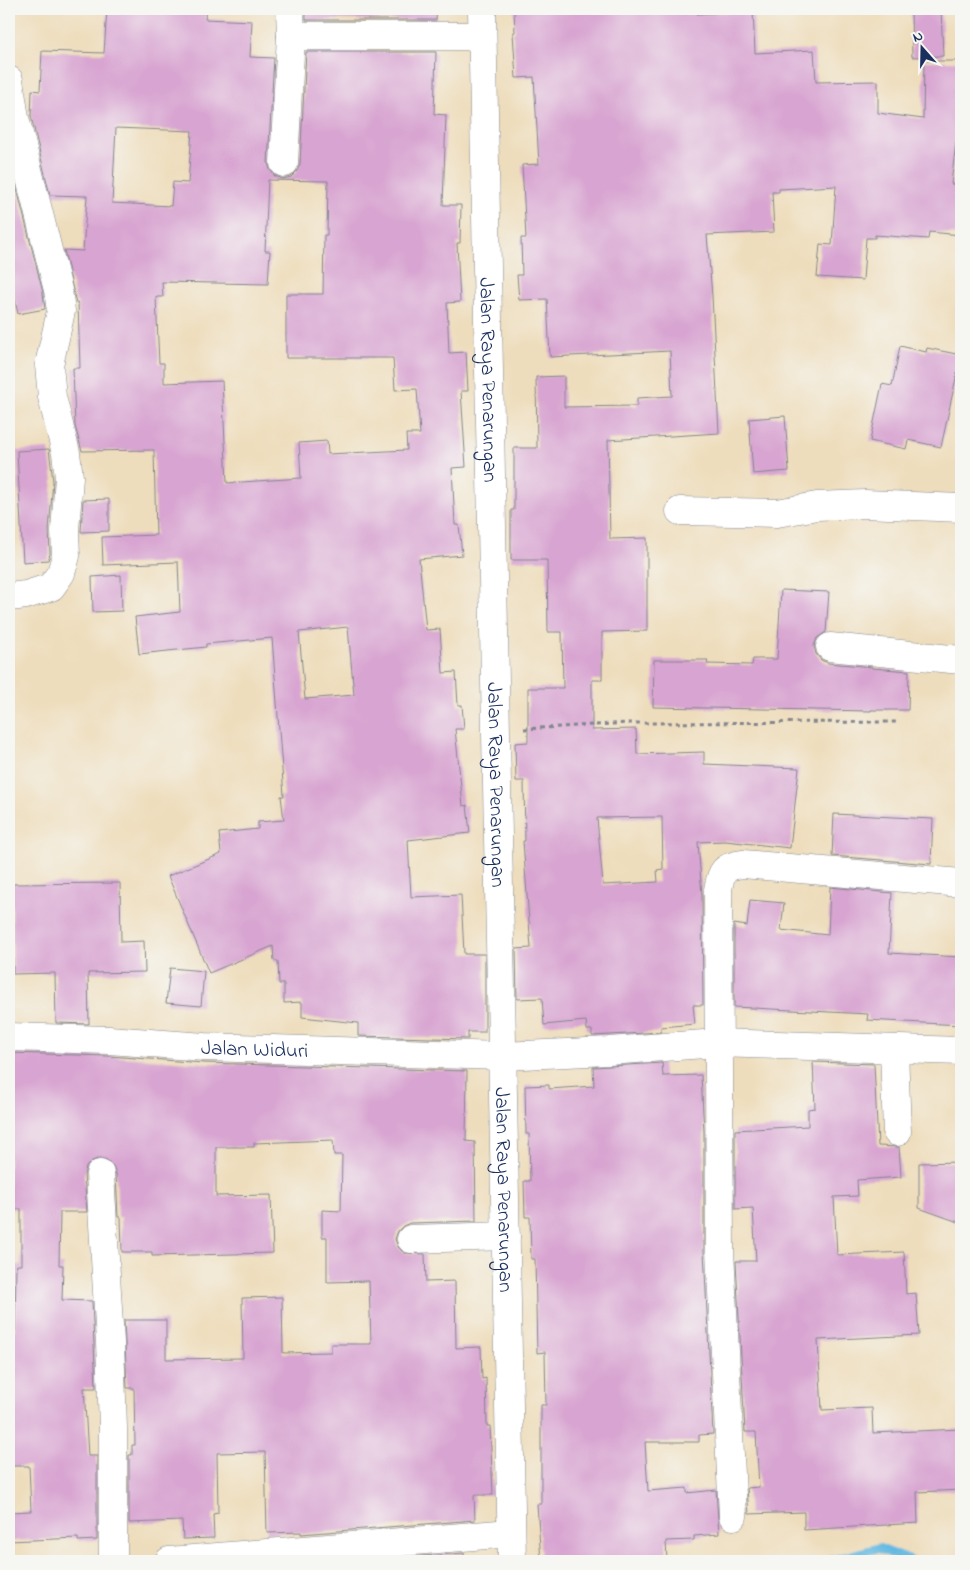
<svg xmlns="http://www.w3.org/2000/svg" width="970" height="1570" font-family="'Indie Flower',sans-serif">
  <rect width="100%" height="100%" fill="#f6f6f2"/>
  <filter id="ink" filterUnits="userSpaceOnUse"><feTurbulence type="fractalNoise" baseFrequency=".02" numOctaves="2"/><feDisplacementMap in="SourceGraphic" scale="10" xChannelSelector="R" yChannelSelector="G"/><feConvolveMatrix kernelMatrix="1 2 1 2 8 2 1 2 1" color-interpolation-filters="sRGB"/></filter>
  <filter id="wash" filterUnits="userSpaceOnUse"><feTurbulence type="fractalNoise" baseFrequency=".0096" numOctaves="4" result="noise"/><feDisplacementMap in="SourceGraphic" scale="20" xChannelSelector="R" yChannelSelector="G"/><feGaussianBlur stdDeviation="1.12" result="paint"/><feColorMatrix in="noise" values="0 0 0 0 0 0 0 0 0 0 0 0 0 0 0 0 0 1.4 0 .05"/><feComposite in="paint" operator="in"/></filter>
  <g filter="url(#wash)">
    <rect width="100%" height="100%" fill="#eeddbc"/>
    <g fill="none" stroke-linecap="round" stroke-linejoin="round">
      <path stroke="#65b9e1" stroke-width="9" d="M829,1561L878,1548L911,1561"/>
    </g>
    <g id="blocks">
      <path fill="#d8a4d1" fill-rule="evenodd" d="M107,9H206L205,19L252,21L250,57L274,58L268,162L270,170L275,176L283,179L291,177L297,171L300,164L306,52H436L434,114L446,115L443,205H461L460,243H457L460,302L447,303L449,353L466,352L468,391H461L466,467L452,468L455,525H459L462,555L419,559L426,630L440,629L443,673L456,672L458,705H462L464,729H455L463,806L467,805L470,833L408,840L411,897L461,895L464,954H485V1032H468V1039L358,1036V1023L302,1017V1002L284,1003V984H279L278,961H274L273,946L209,973L168,876L221,854L219,833L258,829V822L284,820L281,796H284L277,703L272,638L206,644V647L139,654L135,617L180,612L178,562L103,565L102,537L156,535L154,450L82,451L75,426L73,368H80L78,302L76,303L64,250L83,251L87,196L50,195L31,116L32,90L40,91L42,51L104,53ZM116,128L192,131L188,183L173,182L171,206L112,203ZM268,180L328,181L327,235H324L323,294H286V358H393L395,390L417,389L420,434H406L407,450L328,454L327,441L299,443L301,478L227,483L222,381L164,383V363H159L156,297H163L162,282L268,284L270,251H265ZM348,627L354,695L305,699L299,632Z
        M306,9H437L436,20H306Z
        M514,9H697V14L753,11L755,53L814,50L816,82L878,81V113L923,119L924,61H961V142H956L951,184L961,185V235L929,232L928,239L875,235V238H866L863,280L817,277L820,244L832,245L836,186L779,189V192H772L774,232L707,235L712,296L719,433L608,440L610,539L647,538V631L602,632V680H592V730L636,729L637,754L704,752V764L799,768L790,848L725,841L698,842L702,896L703,1005H693L695,1024L661,1027V1032L592,1036V1030H587L586,1021L544,1025L542,998L517,999L516,949L531,948L523,841H525L524,781H516L515,743L528,742V688H563L562,632H548L547,560H511V510H514V448H537L536,377L564,376V407L637,406V398L672,396L670,351L550,357L547,299L519,300L517,275H522L521,238H526L522,165L539,164L534,77L516,78L513,33L515,32ZM662,817L663,869L657,870L658,882L603,885L597,818Z
        M911,9H941L943,56L912,57Z
        M9,157L43,293L45,309L18,314L12,286H9Z
        M900,346L926,352L927,348L961,355L941,447L908,440L906,449L870,441L882,384L892,386Z
        M785,416L789,471L753,474L749,419Z
        M49,449L53,481L49,530L50,554L48,560L23,562L17,451Z
        M109,499V531L81,532L83,500Z
        M121,575L122,611L93,612L92,577Z
        M781,590L829,592L826,632L817,638L814,646L816,654L821,660L828,663L872,667V668L909,671L908,710H871V711L653,707L654,660H708L707,664L752,665L753,659H777Z
        M834,814L933,819L931,864L832,856Z
        M120,883L121,942L144,941L145,972L88,973L89,1024L56,1023L55,973L13,974L12,884Z
        M830,887L892,893L889,953L961,957V1025L867,1020L868,1014L734,1007V924L747,926L750,900L784,903L781,930L828,935Z
        M170,968L204,971L201,1006L166,1003Z
        M9,1053L108,1056L204,1063L467,1071L466,1141L475,1142L476,1221L410,1223L403,1226L398,1231L395,1239L398,1247L404,1253L425,1254L426,1282L455,1281L456,1348L481,1347L482,1379L486,1378L487,1426H490L493,1495H474L475,1520L301,1534V1532L267,1533L265,1452L217,1453L218,1513L213,1514L214,1538L183,1539L182,1521L129,1523V1455H132V1445H135L134,1388H127L124,1320H166V1359L243,1358L242,1298L282,1297L283,1353L331,1352V1344H371L369,1281L327,1282V1237H322V1210L341,1211L342,1155H334L333,1140L254,1143V1147H216V1196L271,1195L273,1253L152,1256V1252H122L121,1217H118L116,1173L113,1166L107,1160L100,1158L92,1161L86,1167L84,1175L87,1212H60L59,1265H63L62,1300L92,1301L96,1388H84L88,1456H97V1540L78,1541V1538L9,1541V1512L31,1511L29,1466H9V1331H15L16,1265H21V1209H9Z
        M813,1062L874,1064L878,1146L899,1147L901,1177L857,1180L858,1196L834,1197L837,1255L904,1252L906,1294L916,1293L919,1335L818,1340L822,1410L872,1408L873,1433L961,1429V1490L917,1492L918,1523L804,1530V1512L749,1514L747,1488L759,1487L756,1432H745L736,1261H756L753,1208L735,1209V1130L808,1126V1109L815,1108Z
        M662,1063L663,1076L701,1075L704,1132V1251L713,1434L699,1435V1442H645L648,1491L687,1488V1493L716,1490L719,1534L694,1536V1540L666,1541L667,1561H541L537,1504H541V1405H546L545,1352L537,1353L535,1259H531L530,1217H525L524,1181H530L529,1134H526L525,1086L549,1085V1089L594,1086L593,1067Z
        M961,1162V1223L919,1208V1163Z
        M464,1553V1561H357Z"/>
    </g>
  </g>
  <g filter="url(#ink)">
    <use href="#blocks" fill-opacity="0" stroke="#84868d" stroke-width="1"/>
    <g fill="none" stroke-linecap="round" stroke-linejoin="round">
      <g stroke="#84868d" stroke-width="29">
        <g id="minor">
          <path d="M291,36H482"/>
          <path d="M9,80L15,118L58,290L61,311L49,365L52,397L66,453L69,477L65,531L66,556L61,573L51,587L26,595L9,597"/>
          <path d="M284,163L291,36L290,9"/>
          <path d="M680,511L777,513L817,506L865,504L961,508"/>
          <path d="M830,647L961,660"/>
          <path id="s1" d="M9,1037L109,1040L205,1047L502,1056L609,1051L718,1043L961,1051"/>
          <path d="M894,1050L897,1132"/>
          <path d="M100,1174L110,1342L113,1428V1561"/>
          <path d="M411,1239L506,1236"/>
          <path d="M733,1516L720,1250L718,890C721,871 724,866 743,864L961,883"/>
          <path d="M169,1561L511,1533"/>
        </g>
      </g>
      <g stroke="#84868d" stroke-width="29">
        <g id="major">
          <path id="s2" d="M482,9L512,1561"/>
        </g>
      </g>
      <path stroke="#84868d" stroke-width="3" stroke-dasharray="4 4" stroke-linecap="butt" d="M524,729L629,723L898,722"/>
      <use href="#minor" stroke="#fff" stroke-width="28"/>
      <use href="#major" stroke="#fff" stroke-width="28"/>
    </g>
  </g>
  <g text-anchor="middle" stroke-width="4.5" stroke-linejoin="round" paint-order="stroke">
    <g font-size="21" fill="#1b2f5e" stroke="#f6f6f2">
      <text dy="7" stroke="none"><textPath href="#s2" startOffset="371">Jalan Raya Penarungan</textPath></text>
      <text dy="7" stroke="none"><textPath href="#s2" startOffset="776">Jalan Raya Penarungan</textPath></text>
      <text dy="7" stroke="none"><textPath href="#s1" startOffset="246">Jalan Widuri</textPath></text>
      <text dy="7" stroke="none"><textPath href="#s2" startOffset="1181">Jalan Raya Penarungan</textPath></text>
    </g>
  </g>
  <rect width="970" height="1570" fill="none" stroke="#f6f6f2" stroke-width="30"/>
  <g transform="translate(922 48) rotate(340)" stroke="#f6f6f2" stroke-width="4" paint-order="stroke">
  <path d="M0-4L9 19L0 12L-9 19Z" fill="#1b2f5e"/>
  <text y="-8" font-size="14" font-weight="bold" text-anchor="middle" fill="#1b2f5e">N</text>
  </g>
</svg>
